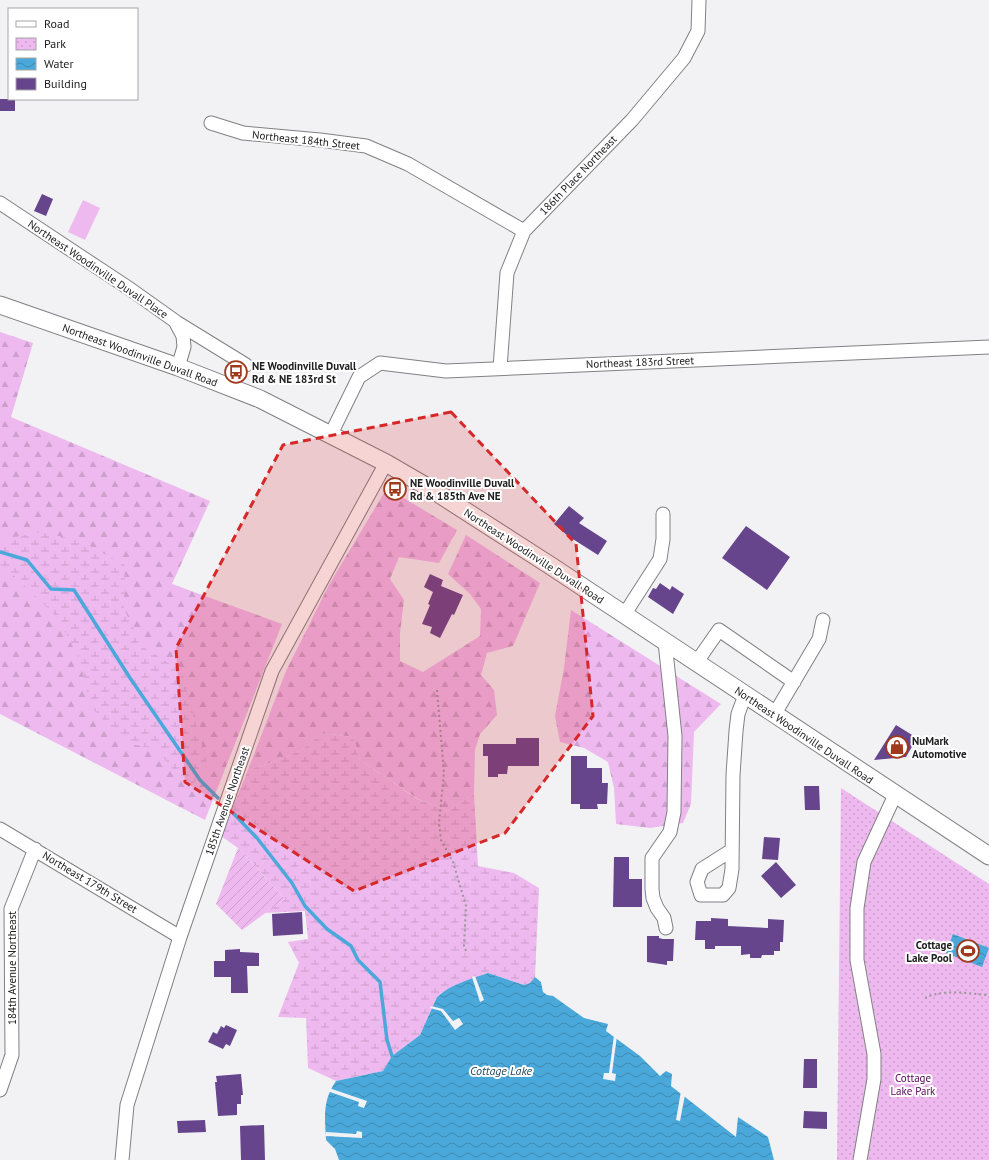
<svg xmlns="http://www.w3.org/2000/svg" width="989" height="1160" font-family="'PT Sans',sans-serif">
  <defs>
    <pattern id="forest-firs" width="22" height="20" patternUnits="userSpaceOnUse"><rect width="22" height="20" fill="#eeb9ee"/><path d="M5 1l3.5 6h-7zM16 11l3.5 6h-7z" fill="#cc9fcc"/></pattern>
    <pattern id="wetland-marsh" width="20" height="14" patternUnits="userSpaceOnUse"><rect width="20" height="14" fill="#eeb9ee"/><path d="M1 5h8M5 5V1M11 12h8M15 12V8" fill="none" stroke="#cc9fcc"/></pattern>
    <pattern id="park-dots" width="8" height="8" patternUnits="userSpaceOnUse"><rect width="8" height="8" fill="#eeb9ee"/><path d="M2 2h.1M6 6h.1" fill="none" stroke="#cc9fcc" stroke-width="1.8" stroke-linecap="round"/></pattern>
    <pattern id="garden-furrows" width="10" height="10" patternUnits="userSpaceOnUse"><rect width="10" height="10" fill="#eeb9ee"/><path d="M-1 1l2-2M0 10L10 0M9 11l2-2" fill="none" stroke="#cc9fcc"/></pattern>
    <pattern id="water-waves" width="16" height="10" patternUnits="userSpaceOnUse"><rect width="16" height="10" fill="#4aa9da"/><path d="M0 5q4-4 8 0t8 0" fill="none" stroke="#3d89b0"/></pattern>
  </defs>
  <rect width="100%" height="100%" fill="#f2f2f5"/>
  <path fill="url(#forest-firs)" d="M0,332L33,343L11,417L210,501L172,584L282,624L205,820L0,714Z
    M387,488L457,530L439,563L399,557L390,579L404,600L400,633V661L423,672L480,636L481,609L470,594L448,574L466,535L540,583L513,646L487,653L481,675L494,690L497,715L480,734L475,750L474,794L448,811L418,799L360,760L353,737L322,733L302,750L270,763L248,770L286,671L329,585Z
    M571,610L721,704L694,732L691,804L683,823L650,828L616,824L614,788L608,762L584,748L560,742L555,716L564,668Z"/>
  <path fill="url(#wetland-marsh)" d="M40,532L81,541L125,565L124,609L143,647L182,671C189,703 200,733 207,765L189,789L156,749L125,743L90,706L80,660L57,617L13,575L0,573V540Z
    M322,733L353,737L360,760L417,799L448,811L474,794L478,866L514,873L539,888L535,977L530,983L524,985L488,973L458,984L441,993L437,997L420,1035L392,1056L383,1071L336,1081L308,1068L306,1018L278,1017L299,963L288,942L308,939L305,911L265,913L285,899L238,848L221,836L248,770L270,763L302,750Z"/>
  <path fill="url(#park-dots)" d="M841,788L989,884V1160H837Z"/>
  <path fill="url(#garden-furrows)" d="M238,848L285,899L242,930L216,904Z"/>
  <path fill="#eeb9ee" d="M83,200L100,208L85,240L68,232Z"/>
  <path fill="url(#water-waves)" d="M953,934L989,948L982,967L946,953Z
    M488,973L524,985L530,983L535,977L541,982L543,992L547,995L553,996L584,1018L608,1024L606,1031L640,1056L660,1076L666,1071L672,1074L671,1086L736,1137L738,1117L768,1137L774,1160H339L335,1149L326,1140C325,1118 322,1101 336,1081L383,1071L392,1056L420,1035L437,997C451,984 471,979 488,973Z"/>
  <path fill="#f2f2f5" d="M475,976L484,1000L480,1002L472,977Z
    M431,1006L443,1009L453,1021L459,1018L463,1024L455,1030L441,1011L430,1008Z
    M614,1035L617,1036L612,1073L616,1074L615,1081L603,1079L604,1073H609Z
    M329,1088L367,1101L364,1108L358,1106L359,1102L327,1091Z
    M681,1091L685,1095L680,1121L676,1120Z
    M357,1131L362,1132V1138L325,1136L326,1132L356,1134Z"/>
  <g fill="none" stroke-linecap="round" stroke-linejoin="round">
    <path stroke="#4aa9da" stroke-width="3.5" d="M0,552L27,560L51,589L74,590L130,678L200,780L218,798
      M233,813L257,838L292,883L305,906L327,929L351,946L358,960L380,982L387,1040L392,1056"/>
  </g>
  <path fill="#66458c" d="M0,99H15V111H0Z
    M42,194L53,199L46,216L34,211Z
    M569,506L584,518L579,523L607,541L598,555L568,536L554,524Z
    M746,526L790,557L767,590L722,558Z
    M430,574L443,580L441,586L463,595L454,615L452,614L440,638L430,633L432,627L422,624L430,605L428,604L433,592L424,587Z
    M660,583L670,590L672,586L684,594L673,614L648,597L653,588L656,589Z
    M896,725L917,738L906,757L874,760Z
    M516,738H539V766H508L507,774H498V777H488V756H483V744H516Z
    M571,756H587V768H602V783H608L607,804H597L598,809H580V804H571Z
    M804,786H819L820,810H805Z
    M764,837L780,838L778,860L762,859Z
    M614,857H629V879H642V907H613Z
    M776,862L796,885L781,898L761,876Z
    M302,912L303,934L273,936L272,914Z
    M711,918L728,919V926L768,928V919L784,920L783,942H780V951H774V955H762L761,958H750V954L741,955V946H715V949H705V940H695L696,921H711Z
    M647,936H659V938L663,939H674L673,961H667V965L647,962Z
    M240,949V952L259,953V966H247L248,993H231V977H214V961H225V950Z
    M226,1025L237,1030L230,1046L226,1044L223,1049L208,1042L213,1032L217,1034L221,1026L224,1028Z
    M804,1059H817V1088H803Z
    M241,1074L243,1095H241V1104H237V1115L218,1116L215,1082H217L216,1076Z
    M804,1111L827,1112V1129L803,1128Z
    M205,1120L206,1132L178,1133L177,1121Z
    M264,1125L265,1160H241L240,1126Z"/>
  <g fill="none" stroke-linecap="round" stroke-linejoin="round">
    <g stroke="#818184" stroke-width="15">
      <path id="minor" d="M211,123L243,133L320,140L366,146L408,164L524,231
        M0,203L130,289L175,321L183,336L184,347L178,367
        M176,322L246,365
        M500,368L507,273L524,231L632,120L684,58L698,31L699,0
        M331,434L359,377L380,363L446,371L989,347
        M624,615L660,559L663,539V514
        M665,642L675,736L674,812L670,832L652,858V889L653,898L657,908L664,918L666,928
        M696,663L719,630L794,682
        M774,715L819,639L823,620
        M0,829L180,937
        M732,850L702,869L697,882L701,895H723L729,888L732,869L733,775L736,731L738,714L745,695
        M0,1090L12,1055L11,909L35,849
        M122,1160L127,1105L180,937L272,671L386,463
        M860,1160L874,1079V1054L857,960V908L864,862L895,795"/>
    </g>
    <g stroke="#818184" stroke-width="19">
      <path id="major" d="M0,305L178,367L260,399L386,463L436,492L551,566L989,856"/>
    </g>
    <path stroke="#979799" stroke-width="2" stroke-dasharray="2 3" stroke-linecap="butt" d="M437,690L444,773L439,823L441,840L453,862L466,906L464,946L466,951
      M925,998C943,989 966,993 986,995L989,997"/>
    <use href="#minor" stroke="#fff" stroke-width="13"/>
    <use href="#major" stroke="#fff" stroke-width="17"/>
  </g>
  <path fill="#d62828" fill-opacity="0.2" stroke="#d62828" stroke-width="3" stroke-dasharray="8 5" stroke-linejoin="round" d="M451,412L576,544L593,716L505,833L354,891L185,782L176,648L283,445Z"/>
  <defs>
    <g id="bus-ring" transform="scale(1.15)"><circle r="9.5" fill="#fff" stroke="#a0381c" stroke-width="1.5"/><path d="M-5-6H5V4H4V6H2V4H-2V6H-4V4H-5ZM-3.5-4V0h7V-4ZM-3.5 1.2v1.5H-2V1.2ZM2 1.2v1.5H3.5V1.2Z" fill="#a0381c"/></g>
    <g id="shop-ring" transform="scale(1.15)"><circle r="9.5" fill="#fff" stroke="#a0381c" stroke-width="1.5"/><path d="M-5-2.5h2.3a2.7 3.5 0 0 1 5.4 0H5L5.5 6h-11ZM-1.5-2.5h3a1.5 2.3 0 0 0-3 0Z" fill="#a0381c"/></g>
    <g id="stadium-ring" transform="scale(1.15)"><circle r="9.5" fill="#fff" stroke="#a0381c" stroke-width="1.5"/><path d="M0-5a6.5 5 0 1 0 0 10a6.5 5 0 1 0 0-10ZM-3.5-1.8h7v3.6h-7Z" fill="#a0381c"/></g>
  </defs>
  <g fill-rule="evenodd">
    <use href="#bus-ring" x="236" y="372"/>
    <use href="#bus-ring" x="395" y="489"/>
    <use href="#shop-ring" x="897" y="747"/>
    <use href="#stadium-ring" x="968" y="951"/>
  </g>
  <g text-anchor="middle" stroke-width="4" stroke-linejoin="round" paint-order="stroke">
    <g font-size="11" fill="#202021" stroke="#fff">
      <text transform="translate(306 140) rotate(6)" y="4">Northeast 184th Street</text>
      <text transform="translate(578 175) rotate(-46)" y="4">186th Place Northeast</text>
      <text transform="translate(98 269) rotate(34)" y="4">Northeast Woodinville Duvall Place</text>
      <text transform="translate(140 355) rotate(20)" y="4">Northeast Woodinville Duvall Road</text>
      <text transform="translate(640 362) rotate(-2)" y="4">Northeast 183rd Street</text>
      <text transform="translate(534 556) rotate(33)" y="4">Northeast Woodinville Duvall Road</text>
      <text transform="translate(804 735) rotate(34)" y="4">Northeast Woodinville Duvall Road</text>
      <text transform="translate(227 801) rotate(-71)" y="4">185th Avenue Northeast</text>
      <text transform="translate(90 882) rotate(31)" y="4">Northeast 179th Street</text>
      <text transform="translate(12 968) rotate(-90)" y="4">184th Avenue Northeast</text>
    </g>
    <g font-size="11" font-weight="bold" fill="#202021" stroke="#fff" text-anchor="start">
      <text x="252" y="370">NE Woodinville Duvall<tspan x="252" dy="13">Rd &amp; NE 183rd St</tspan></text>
      <text x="410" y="487">NE Woodinville Duvall<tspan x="410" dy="13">Rd &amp; 185th Ave NE</tspan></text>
      <text x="912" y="745">NuMark<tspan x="912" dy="13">Automotive</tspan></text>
      <text x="952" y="949" text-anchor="end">Cottage<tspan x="952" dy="13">Lake Pool</tspan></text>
    </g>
    <g font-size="11" fill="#58075b" stroke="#fff">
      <text x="913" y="1082">Cottage<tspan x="913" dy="13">Lake Park</tspan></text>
    </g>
    <g font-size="12" font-style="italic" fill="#254d62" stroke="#fff">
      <text x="501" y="1075">Cottage Lake</text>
    </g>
  </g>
  <rect x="8" y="8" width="130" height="92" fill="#ffffff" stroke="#a6a6a6"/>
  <rect x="16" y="21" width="20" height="6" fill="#ffffff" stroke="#a6a6a6"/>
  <text x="44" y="28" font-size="12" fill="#202021">Road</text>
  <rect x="16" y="38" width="20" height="12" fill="url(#park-dots)" stroke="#a6a6a6"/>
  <text x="44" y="48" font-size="12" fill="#202021">Park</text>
  <rect x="16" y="58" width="20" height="12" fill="url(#water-waves)" stroke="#a6a6a6"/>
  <text x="44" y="68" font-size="12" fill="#202021">Water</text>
  <rect x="16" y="78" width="20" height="12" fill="#66458c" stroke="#a6a6a6"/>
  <text x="44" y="88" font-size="12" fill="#202021">Building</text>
</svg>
